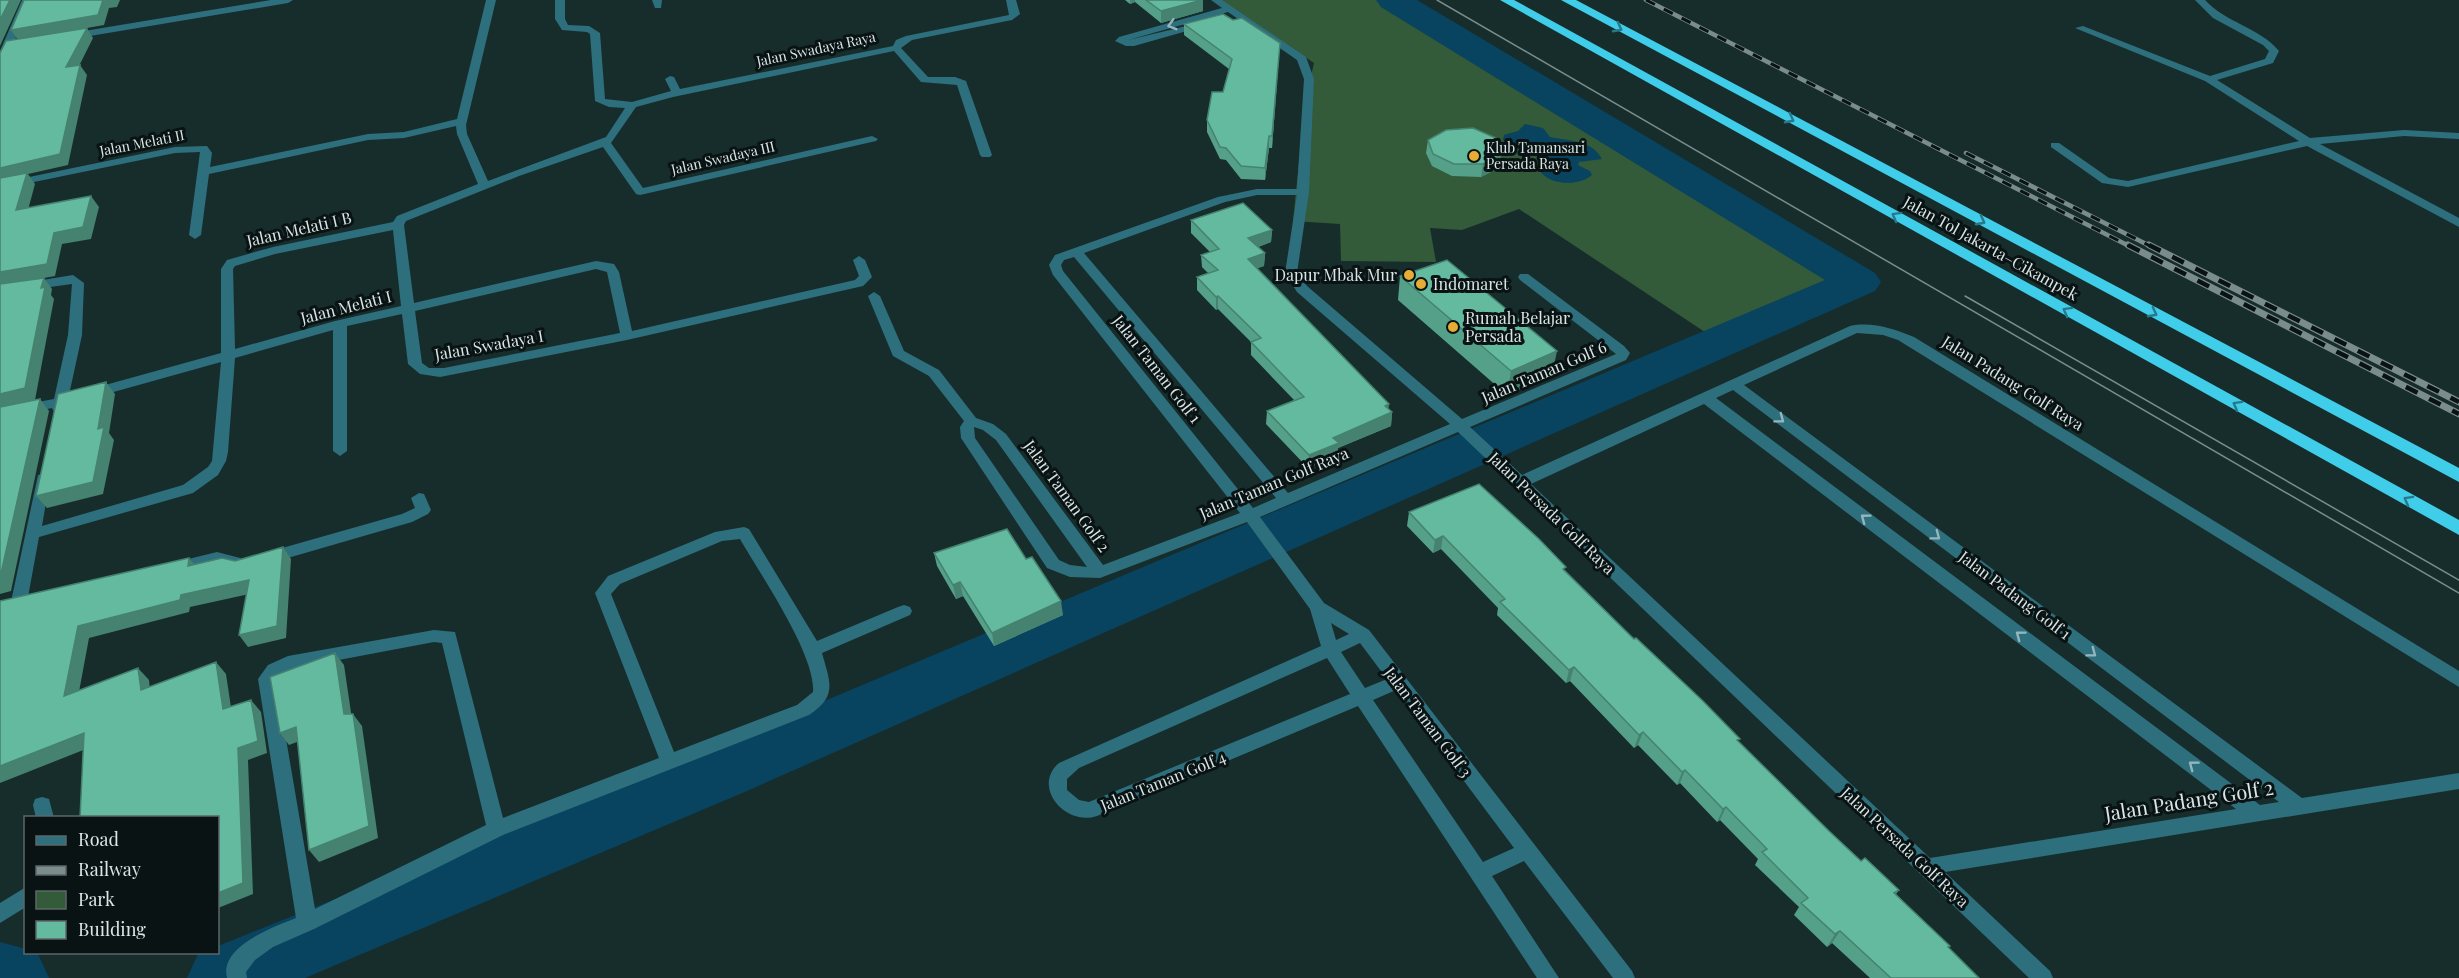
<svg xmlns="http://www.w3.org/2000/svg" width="2459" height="978" font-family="'Playfair Display',serif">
  <rect width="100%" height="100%" fill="#172d2c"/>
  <path fill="#335a39" d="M1220,0H1393L1859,282L1720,342L1519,209L1462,230L1430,228L1436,262L1341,261L1340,224L1293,221L1305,102L1314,63Z"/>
  <path fill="#084360" d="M1525,124L1543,128L1550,137C1569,141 1592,140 1602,159L1579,162L1578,165L1590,171L1592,175C1580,186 1550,186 1540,171L1542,155C1531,146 1524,146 1511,152L1502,147L1507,144L1503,140L1504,135L1518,131Z"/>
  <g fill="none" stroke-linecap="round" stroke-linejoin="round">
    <path fill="#084360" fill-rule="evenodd" d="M1376,0H1417L1875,273L1881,282L1875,291L747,791L305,978H187L198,954L218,952V946L701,753L1825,280L1381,7Z
      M0,942L26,949V952L38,954L49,978H0Z"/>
    <path fill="#2e6f7e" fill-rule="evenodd" d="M22,0H32L5,63L0,66V51Z
      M271,0H293L288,3L72,39L67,36L72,33Z
      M486,0H496L466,125L467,134L488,181L606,137L625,108L609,107L595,101L590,34L587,32L562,30L555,19V0H565V19L568,25L589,26L600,33L605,99L632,102L671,91L665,79L670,76L674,77L680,89L893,46L896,40L906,36L1009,15L1006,0H1016L1020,14L1012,20L912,40L901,48L928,77H955L966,81L992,155L990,157H982L980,155L957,85L921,82L894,51L673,97L636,107L611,143L643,188L872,136L878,139L876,141L640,195L636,194L603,147L519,176L406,221L404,225L414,303L596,261L614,264L619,272L632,331L855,280L859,276L853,260L859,256L865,260L872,277L863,286L627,340L440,377L420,374L408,364L402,314L347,326V451L340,456L333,451V330L235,358L228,452L226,461L218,475L193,493L39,537L28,597L26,601H14L12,597L38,475L43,474L50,479L42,526L183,485L208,467L212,461L221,362L67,405L64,412H54L52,408L0,419V409L54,399L68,335L72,284L28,290L22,286L24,283L73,275L84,283L82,335L69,395L221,353V269L227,260L273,247L393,222L397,216L478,184L457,134L456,126L404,138L368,140L209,174L201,235L195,239L189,235L200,152L175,153L0,189V183L175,147L207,146L212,153L210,167L368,134L404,132L457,119ZM393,230L401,306L335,321L235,349L233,269L235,266L275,254ZM596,269L607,272L620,333L444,368H429L422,363L415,311Z
      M652,0H662L661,8H655Z
      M1211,0H1222L1306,57L1314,79L1309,192L1297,273L1307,286L1462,419L1616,354L1520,280L1518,277L1520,274H1528L1624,346L1630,353L1626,360L1470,427L1522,475L1850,326C1871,321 1895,329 1914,337L2459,671V687L1898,340L1883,335L1857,333L1744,385L2302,798L2459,773V789L1945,872L2050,971L2053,978H2029L1458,432L1260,517L1324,603L1369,630L1632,971L1635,978H1613L1524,861L1492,876L1559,978H1537L1358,706L1097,816C1066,827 1031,787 1059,763L1321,646L1310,609L1247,522L1100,578L1070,577L1047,568L961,438L960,427L964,421L929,376L893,356L868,296L874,292L880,296L904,351L939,370L976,418L993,424L1006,434L1103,565L1240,513L1053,275L1049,265L1055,255L1218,197L1257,189H1297L1304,79L1297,60L1228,12L1128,40L1203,22L1208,25L1134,46H1126L1115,41L1119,37L1222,8ZM1257,195H1297L1285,273L1297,292L1450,424L1288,493L1084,253L1225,202ZM1074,257L1276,498L1253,508L1063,271L1061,265L1064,260ZM1733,390L2279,802L2260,805L1716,398ZM1704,404L2236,809L1930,858L1531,484ZM974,427L983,430L996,440L1087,567L1070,565L1059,560L975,438ZM1331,623L1349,634L1336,640ZM1360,643L1387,679L1365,688L1341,652ZM1327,658L1350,694L1089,802L1079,800L1067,790V779L1079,768ZM1396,690L1514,848L1483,862L1373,700Z
      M2195,0H2205C2226,23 2259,27 2279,51L2273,63L2217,80L2310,138L2404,130L2459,133V139L2404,136L2320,144L2459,218V227L2307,146L2128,187L2102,183L2051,147V143H2059L2109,178L2128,181L2299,141L2205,81L2075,28L2083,26L2210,76L2265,59L2269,51L2263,45L2213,18Z
      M419,493L424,494L431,510L428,514L412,522L267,564L261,562L259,558L261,554L402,514L415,508L411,498Z
      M744,527L749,529L817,641L898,607L904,605L910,607L912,611L910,615L822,653C830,682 838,696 809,715L503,835L314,929L273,947L255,960L246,972L247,978H227C219,946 274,927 296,918L258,679L268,665L288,656L434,630L455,632L503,818L659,758L595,593L608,576L715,532ZM740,539C760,574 816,655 813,692L797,705L674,752L611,594L620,584L722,541ZM434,642L442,643L486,825L315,909L276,680L280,675L291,669Z
      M217,552L244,559L246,563L244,567L238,569L217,564L174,574L168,572L166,568L168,564Z
      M42,797L49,799L54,818H36L33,805L35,799Z
      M26,887V907L0,923V903Z"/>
    <path fill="#3fcdea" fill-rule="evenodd" d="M1500,0H1514L2459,520V535Z
      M1561,0H1576L2459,468V482Z"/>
    <path stroke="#7a8c8b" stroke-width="1.5" d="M1437,0L2459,593
      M1965,296L2459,580"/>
    <g stroke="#7a8c8b" stroke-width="4.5">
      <path id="rail-far1" d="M1646,0L2131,247
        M1966,153L2152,247"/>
    </g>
    <g stroke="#7a8c8b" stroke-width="7">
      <path id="rail" d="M2128,245L2459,414
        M2149,245L2459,402"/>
    </g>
    <use href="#rail-far1" stroke="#0a1313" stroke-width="3" stroke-dasharray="10" stroke-linecap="butt"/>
    <use href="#rail" stroke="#0a1313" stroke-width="4.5" stroke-dasharray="13" stroke-linecap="butt"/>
  </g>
  <path fill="#55a088" d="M1125,0H1203V11L1161,23L1135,2L1130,4Z
    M1184,24L1279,55L1272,148H1269L1265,180L1241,179L1226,160L1220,159L1207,132V120L1223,92L1229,69L1184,35Z
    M1428,140L1499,168L1481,177L1452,176L1432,166L1426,153Z
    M1191,220L1272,230L1271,242L1258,247L1265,253L1264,266L1257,268L1392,412L1391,426L1338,448V456L1308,468L1266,424L1267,411L1294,400L1251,355V342L1218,309L1216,310L1197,290V277L1208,273L1202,267L1201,255L1210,252L1191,233Z
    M1400,276L1552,375L1507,395L1398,300Z
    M1409,512L1565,571L1829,831L1861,861L1899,890L1896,894L1950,946L1949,948L1979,978H1870L1832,943L1827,947L1794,915L1799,907L1755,865L1758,859L1720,820L1717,822L1680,783L1677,785L1638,745L1634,748L1570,681L1566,683L1497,615L1498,608L1441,549L1433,553L1407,526Z
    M934,553L1026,559L1063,615L994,646L963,596L956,599L937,566Z"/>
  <path fill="#45826f" d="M10,0H21L0,46V20Z
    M103,0H120L117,7L109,8L104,25L87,28L93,38L73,78L18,40L11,30Z
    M1130,0H1135V2L1130,4Z
    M1203,0V11L1161,23V11Z
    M1280,43L1279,55L1272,148V136Z
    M80,65L87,75L68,165L28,174L35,184L25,221L16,210L0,181V168Z
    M1269,136V148L1265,180V168Z
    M1501,155L1499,168L1481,177L1483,164Z
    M91,196L99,207L91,239L62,244L55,276L44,278L52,289L51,295L54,299L35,400L0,408V272L54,233Z
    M1272,230L1271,242L1248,251V238Z
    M1265,253L1264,266L1248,272V259Z
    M1218,296V309L1216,310V297Z
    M1557,351L1552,375L1507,395L1511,371Z
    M106,382L115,394L109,433L114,440L103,494L47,508L36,496L98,429Z
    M40,399L49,411L11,591L0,594V578Z
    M1389,404L1388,414L1392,412L1391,426L1338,448V456L1308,468L1309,455L1333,438Z
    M1443,536L1441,549L1433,553L1435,540Z
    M283,547L291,559L286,638L248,647L239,635Z
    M189,558L199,570L188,566Z
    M249,580L258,592L190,607L189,612L89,638L76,708L64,696L78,626L181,595Z
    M960,582L963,596L956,599L953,585Z
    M1061,601L1063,615L994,646L992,633Z
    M335,653L344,665L353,726L344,714Z
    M216,662L226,674L233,721L223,709Z
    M1574,667L1570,681L1566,683L1569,670Z
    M138,668L149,680L151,702L141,690Z
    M251,700L261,712L267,753L248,760L253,894L218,908V893L238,748Z
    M353,714L362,726L378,838L319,862L309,850Z
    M296,727L305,739L289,745L280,733Z
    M1643,732L1638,745L1634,748L1639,735Z
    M84,733L96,745L0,783V766Z
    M1685,770L1680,783L1677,785L1682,772Z
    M1726,807L1720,820L1717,822L1723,809Z
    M1840,931L1832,943L1827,947L1835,934Z"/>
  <path fill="#63ba9e" stroke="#45826f" stroke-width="1.5" d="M0,0H10L0,20Z
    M24,0H103L98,15L11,30Z
    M1146,0H1202L1161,11Z
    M1223,14L1233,20L1242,18L1280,43L1272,136H1269L1265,168L1241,166L1226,148L1220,147L1207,120L1212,92H1223L1232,59L1184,24Z
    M87,28L66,67L80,65L60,154L0,168V53L6,41Z
    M1473,128L1496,138L1501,155L1483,164H1454L1433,154L1428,140L1446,130Z
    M27,173L16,210L91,196L83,227L54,233L47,264L0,272V178Z
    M1243,203L1272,230L1248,238L1265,253L1248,259L1389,404L1385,406L1392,412L1333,438L1339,443L1309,455L1267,411L1304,397L1251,342L1261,338L1218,296L1216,297L1197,277L1218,270L1201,255L1219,249L1191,220Z
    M1447,260L1557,351L1511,371L1400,276Z
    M44,278L41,288L45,287L25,388L0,394V284Z
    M106,382L98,429L104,427L93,482L36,496L58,394Z
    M40,399L0,578V407Z
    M1479,484L1539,539L1566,567L1563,569L1634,639L1636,638L1703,701L1740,739L1737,740L1829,831L1861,861L1865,858L1899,890L1894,893L1950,946L1948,947L1979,978H1891L1840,931L1835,934L1801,903L1808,898L1762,852L1767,849L1726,807L1723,809L1685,770L1682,772L1643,732L1639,735L1574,667L1569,670L1500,602L1505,599L1443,536L1435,540L1409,512Z
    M1007,529L1026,559L1032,557L1061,601L992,633L960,582L953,585L934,553Z
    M283,547L277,626L239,635L249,580L181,595L180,600L78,626L64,696L138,668L141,690L216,662L223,709L251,700L258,741L238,748L243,883L218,893V818H80L84,733L0,766V601L189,558L188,566L222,558L235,561Z
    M335,653L344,714H353L369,826L309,850L296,727L280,733L270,677Z"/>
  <defs><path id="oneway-chevron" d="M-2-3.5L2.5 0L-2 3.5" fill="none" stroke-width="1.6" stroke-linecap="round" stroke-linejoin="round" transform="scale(1.5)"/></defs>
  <g stroke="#95b6bc">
    <use href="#oneway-chevron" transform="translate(1172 25) rotate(164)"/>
    <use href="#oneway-chevron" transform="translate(1780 419) rotate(37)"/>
    <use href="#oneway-chevron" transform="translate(1865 518) rotate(-143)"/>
    <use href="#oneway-chevron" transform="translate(1936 536) rotate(37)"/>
    <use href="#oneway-chevron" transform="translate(2020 635) rotate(-143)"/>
    <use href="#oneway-chevron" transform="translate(2092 653) rotate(37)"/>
    <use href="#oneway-chevron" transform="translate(2193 765) rotate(-143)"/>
  </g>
  <g stroke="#277989">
    <use href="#oneway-chevron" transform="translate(1618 28) rotate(28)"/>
    <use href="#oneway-chevron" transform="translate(1790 119) rotate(28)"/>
    <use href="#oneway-chevron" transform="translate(1896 216) rotate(-151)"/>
    <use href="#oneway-chevron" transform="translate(1981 221) rotate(28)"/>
    <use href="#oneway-chevron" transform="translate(2067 311) rotate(-151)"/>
    <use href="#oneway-chevron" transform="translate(2153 313) rotate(28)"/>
    <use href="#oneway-chevron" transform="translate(2237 405) rotate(-151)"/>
    <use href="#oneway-chevron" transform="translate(2408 500) rotate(-151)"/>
  </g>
  <g fill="#e6ac36" stroke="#0a1313" stroke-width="2">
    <circle cx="1474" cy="156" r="6"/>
    <circle cx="1409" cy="275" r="6"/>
    <circle cx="1421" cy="284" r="6"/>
    <circle cx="1453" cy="327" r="6"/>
  </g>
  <g text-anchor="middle" stroke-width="6" stroke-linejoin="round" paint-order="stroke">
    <g font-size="14" fill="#d9e6e5" stroke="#0a1313">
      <text transform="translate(816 49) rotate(-12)" y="5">Jalan Swadaya Raya</text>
      <text transform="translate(142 143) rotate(-11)" y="5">Jalan Melati II</text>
      <text transform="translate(723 158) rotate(-13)" y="5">Jalan Swadaya III</text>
    </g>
    <g font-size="14" fill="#d9e6e5" stroke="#0a1313" text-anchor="start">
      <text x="1486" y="153">Klub Tamansari<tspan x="1486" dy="16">Persada Raya</tspan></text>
    </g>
    <g font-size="16" fill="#d9e6e5" stroke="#0a1313">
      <text transform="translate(299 229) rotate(-13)" y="6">Jalan Melati I B</text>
      <text transform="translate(1991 248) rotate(29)" y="6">Jalan Tol Jakarta–Cikampek</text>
      <text transform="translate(346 307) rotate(-14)" y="6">Jalan Melati I</text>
      <text transform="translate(489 345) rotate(-10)" y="6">Jalan Swadaya I</text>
      <text transform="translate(1157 369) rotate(52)" y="6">Jalan Taman Golf 1</text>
      <text transform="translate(1544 372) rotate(-23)" y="6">Jalan Taman Golf 6</text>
      <text transform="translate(2013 383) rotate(32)" y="6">Jalan Padang Golf Raya</text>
      <text transform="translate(1274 483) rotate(-23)" y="6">Jalan Taman Golf Raya</text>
      <text transform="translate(1067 496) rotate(54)" y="6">Jalan Taman Golf 2</text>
      <text transform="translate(1552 513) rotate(44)" y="6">Jalan Persada Golf Raya</text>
      <text transform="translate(2015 595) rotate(37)" y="6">Jalan Padang Golf 1</text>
      <text transform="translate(1428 722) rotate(53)" y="6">Jalan Taman Golf 3</text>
      <text transform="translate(1163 781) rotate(-22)" y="6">Jalan Taman Golf 4</text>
      <text transform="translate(1905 847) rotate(43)" y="6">Jalan Persada Golf Raya</text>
    </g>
    <g font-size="16" fill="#d9e6e5" stroke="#0a1313" text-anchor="start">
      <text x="1397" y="281" text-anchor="end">Dapur Mbak Mur</text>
      <text x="1433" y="290">Indomaret</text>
      <text x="1465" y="324">Rumah Belajar<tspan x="1465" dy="18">Persada</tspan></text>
    </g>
    <g font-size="20" fill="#d9e6e5" stroke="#0a1313">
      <text transform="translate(2189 801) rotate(-9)" y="7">Jalan Padang Golf 2</text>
    </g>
  </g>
  <rect x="24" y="816" width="195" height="138" fill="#0a1313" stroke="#5d6767" stroke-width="1.5"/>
  <rect x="36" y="836" width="30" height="9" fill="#2e6f7e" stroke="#5d6767" stroke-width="1.5"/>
  <text x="78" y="846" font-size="18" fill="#d9e6e5">Road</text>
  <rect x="36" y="866" width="30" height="9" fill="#7a8c8b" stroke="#5d6767" stroke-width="1.5"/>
  <text x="78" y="876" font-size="18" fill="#d9e6e5">Railway</text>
  <rect x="36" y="891" width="30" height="18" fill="#335a39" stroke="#5d6767" stroke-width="1.5"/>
  <text x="78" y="906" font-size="18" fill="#d9e6e5">Park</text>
  <rect x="36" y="921" width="30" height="18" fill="#63ba9e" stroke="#5d6767" stroke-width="1.5"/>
  <text x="78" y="936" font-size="18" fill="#d9e6e5">Building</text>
</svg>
